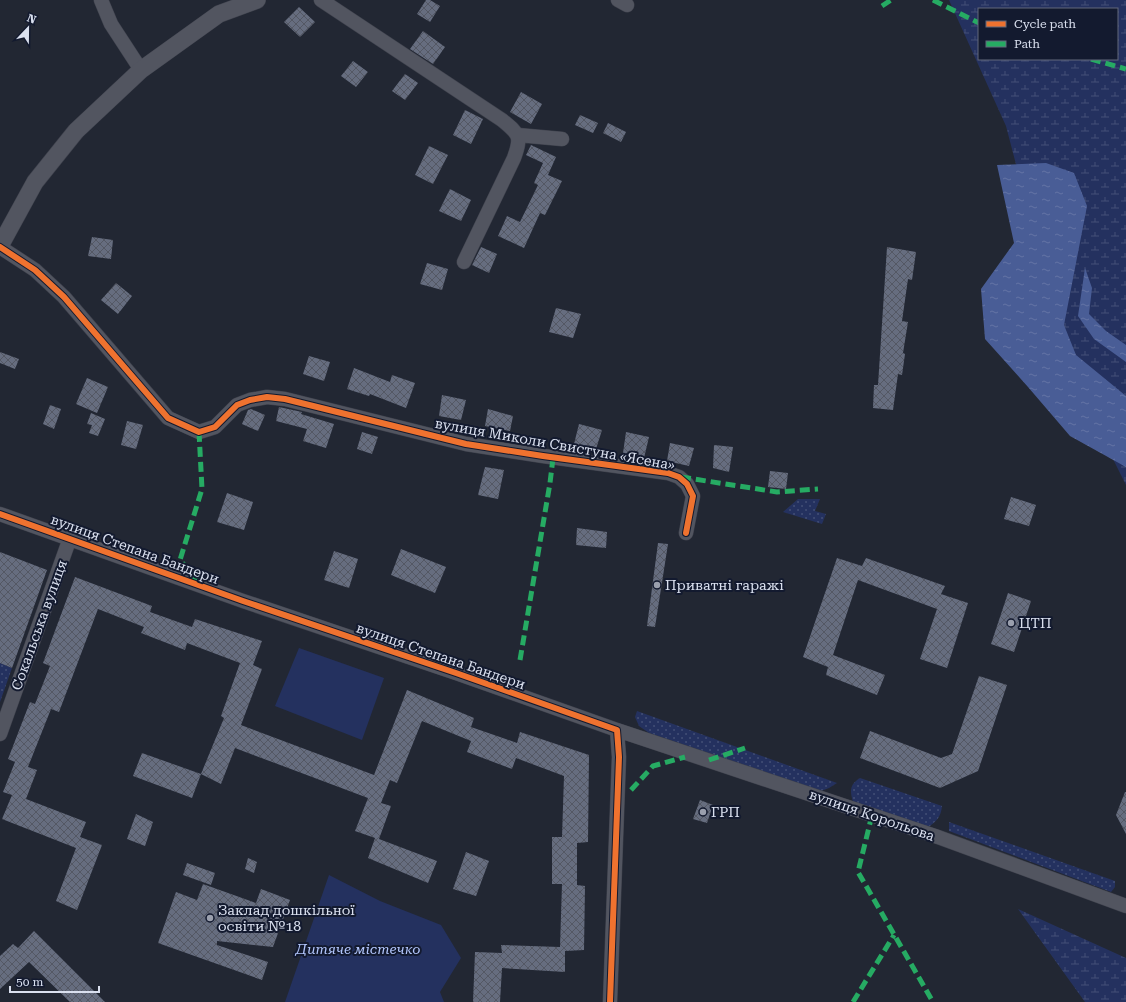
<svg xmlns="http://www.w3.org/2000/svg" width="1126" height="1002" font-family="'Roboto Serif',serif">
  <defs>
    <pattern id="grass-dots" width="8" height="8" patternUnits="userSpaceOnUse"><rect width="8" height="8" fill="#24315f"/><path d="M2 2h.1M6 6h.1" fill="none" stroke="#434f76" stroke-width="1.8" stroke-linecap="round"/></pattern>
    <pattern id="wetland-marsh" width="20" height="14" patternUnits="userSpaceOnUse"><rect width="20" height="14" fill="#24315f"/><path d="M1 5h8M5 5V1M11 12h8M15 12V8" fill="none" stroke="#434f76"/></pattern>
    <pattern id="water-ripples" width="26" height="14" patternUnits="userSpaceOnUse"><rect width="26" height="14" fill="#495d96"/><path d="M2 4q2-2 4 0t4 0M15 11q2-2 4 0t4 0" fill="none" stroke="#6374a5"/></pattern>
    <pattern id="building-cross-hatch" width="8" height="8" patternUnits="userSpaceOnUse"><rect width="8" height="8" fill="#666d7f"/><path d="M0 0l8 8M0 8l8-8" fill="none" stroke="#545864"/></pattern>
  </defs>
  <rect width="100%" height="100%" fill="#222733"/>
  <path fill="url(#grass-dots)" d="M798,499H820L815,511L826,514L822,524L783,512Z
    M0,663L12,668L0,702Z
    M637,711L837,783L829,788L821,791L649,733L639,726L635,717Z
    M860,778L942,806C941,817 936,822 927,828L853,802C850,791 849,785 860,778Z
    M949,822L1115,881V887L1111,892L949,831Z"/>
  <path fill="url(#wetland-marsh)" fill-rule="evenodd" d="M949,0H1126V485L1071,375L1006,126ZM979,9H1117V59H979Z
    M1018,909L1126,958V1002H1085Z"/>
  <path fill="#24315f" d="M299,648L384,678L362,740L275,706Z
    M329,875L380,901L441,925L461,958L440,992L444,1002H285Z"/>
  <path fill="url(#water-ripples)" d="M1046,163L1074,173L1087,206L1064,325L1076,355L1126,396V467L1070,436L1028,387L985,339L981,289L1014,243L997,165Z
    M1085,268L1092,288L1089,314L1106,331L1126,345V362L1094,339L1078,316Z"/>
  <path fill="url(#building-cross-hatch)" d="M426,0H430L440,6L430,22L417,14Z
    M299,7L315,22L300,37L284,22Z
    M423,31L445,47L433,64L410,49Z
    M353,61L368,72L356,87L341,76Z
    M405,74L418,83L405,100L392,91Z
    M521,92L542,104L531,124L510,112Z
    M465,110L483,119L471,144L453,135Z
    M580,115L598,123L593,133L575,125Z
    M608,123L626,132L621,142L603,133Z
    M531,145L556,157L548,175L562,181L545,215L540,213L524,248L498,236L507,216L520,222L538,185L534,183L543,163L526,155Z
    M429,146L448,155L433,184L415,175Z
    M450,189L471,200L461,221L439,211Z
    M92,237L113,240L111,259L88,256Z
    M481,247L497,254L489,273L472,265Z
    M887,247L916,252L912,280L908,279L902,321L908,322L903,353L905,354L902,375L898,374L893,410L873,408L874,385H878Z
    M427,263L448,269L442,290L420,284Z
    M116,283L132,296L118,314L101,300Z
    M556,308L581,314L573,338L549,332Z
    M0,352L19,359L15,369L0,363Z
    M309,356L330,362L324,381L303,374Z
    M354,368L390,382L392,375L415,383L406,408L370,394L369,396L347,389Z
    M87,378L108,387L97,413L76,404Z
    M442,395L466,400L461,420L439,416Z
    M50,405L61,409L54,429L43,424Z
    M279,407L302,412L301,414L334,424L326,448L303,441L307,429L276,421Z
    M251,409L265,415L258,431L242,424L248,410Z
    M488,409L513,416L510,431L485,426Z
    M91,413L105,419L98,436L89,433L92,425L87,424Z
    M127,421L143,425L136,449L121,445Z
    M579,424L602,430L596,449L574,444Z
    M362,432L378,437L372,454L357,449Z
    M626,432L649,437L644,458L623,453Z
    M670,443L694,448L689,466L667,461Z
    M714,445L733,447L729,472L713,468Z
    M485,467L504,470L498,499L478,495Z
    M770,471L788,473L786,489L768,487Z
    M227,493L253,502L244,530L217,522Z
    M1011,497L1036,505L1029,526L1004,519Z
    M577,528L607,532L606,548L576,545Z
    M658,543L668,544L655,627L647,626Z
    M401,549L446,567L435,593L391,575Z
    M334,551L358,559L349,588L324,580Z
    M0,552L47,570L12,668L0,663Z
    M837,558L862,566L866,558L945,586L941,594L968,603L947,668L920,659L937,609L858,580L833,655L885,675L877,695L826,675L828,667L803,657Z
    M75,577L152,606L150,612L192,627L195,619L262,641L253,665L262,669L241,725L374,775L407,690L474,718L471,727L517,743L520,732L589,755L588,842L577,843V885L585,886L584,950L565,951V972L502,968L500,1002H473L475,952L502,953L501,945L560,947L562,884H552V837H562L564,776L516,758L512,769L467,752L471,741L422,721L397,783L390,780L381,803L391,806L379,839L437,861L428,883L368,858L375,838L355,831L368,798L235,748L221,784L201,774L224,718L221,716L240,663L187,643L185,650L141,633L144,627L98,609L59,712L51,709L28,767L37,770L26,799L86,822L80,837L102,845L77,910L56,901L76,848L2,819L12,795L3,792L15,762L8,759L30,702L35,704L50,666L43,663Z
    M1008,593L1031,601L1014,652L991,644Z
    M979,676L1007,685L978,771L940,788L860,758L870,731L941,758L952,754Z
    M142,753L201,774L192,798L133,776Z
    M1125,792H1126V834L1116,815Z
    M700,800L713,805L707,823L693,819Z
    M136,814L153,822L145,846L127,839Z
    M466,852L489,861L476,896L453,889Z
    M248,858L257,862L254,873L245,869Z
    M187,863L215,873L211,885L183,875Z
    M203,884L256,903L261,889L290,900L273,947L217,941V945L268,962L262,980L158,943L176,892L197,900Z
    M34,931L105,1002H70L29,962L0,989V956L13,944L18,948Z"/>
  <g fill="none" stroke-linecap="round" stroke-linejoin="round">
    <g stroke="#3f424d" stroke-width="15">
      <path id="minor" d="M101,0L111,24L141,70
        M321,0L502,120C519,134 522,136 514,158L464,262
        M618,0L627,5
        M518,135L562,139
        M0,247L35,270L64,297L168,418L199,432L215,427L237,405L250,400L267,397L285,399L466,444L543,456L668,473L679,477L687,484L693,496L686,533
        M0,514L243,601L456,673L617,730L619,757L610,1002
        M617,730L938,837L1126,906
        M0,734L70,538"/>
    </g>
    <g stroke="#3f424d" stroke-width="18">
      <path id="tertiary" d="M0,246L35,182L76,131L141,70L219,14L257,0"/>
    </g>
    <use href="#minor" stroke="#525560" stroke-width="14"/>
    <use href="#tertiary" stroke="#525560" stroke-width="17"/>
    <path stroke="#26ab63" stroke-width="5" stroke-dasharray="10 5" stroke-linecap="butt" d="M933,0L979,23
      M882,6L891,0
      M1091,59L1126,69
      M199,432L202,489L180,560L201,585
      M681,477L777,492L818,489
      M520,660L550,483L553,458
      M709,760L745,748
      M631,790L653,766L685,757
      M872,815L858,872L933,1002
      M853,1002L894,935"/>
    <g stroke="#131a2f" stroke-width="8">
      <path id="cycleway" d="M0,247L35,270L64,297L168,418L199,432L215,427L237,405L250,400L267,397L285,399L466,444L543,456L668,473L679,477L687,484L693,496L686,533
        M0,514L243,601L456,673L617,730L619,757L610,1002"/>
    </g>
    <use href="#cycleway" stroke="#ef722f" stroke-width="6"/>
  </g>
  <g fill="#9a9fad" stroke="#131a2f" stroke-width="1.5">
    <circle cx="657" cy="585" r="4"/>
    <circle cx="1011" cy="623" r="4"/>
    <circle cx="703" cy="812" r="4"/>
    <circle cx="210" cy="918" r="4"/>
  </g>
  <g text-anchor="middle" stroke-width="4" stroke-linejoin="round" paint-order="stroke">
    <g font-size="14" fill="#dae0ef" stroke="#131a2f">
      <text transform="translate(555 444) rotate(10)" y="5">вулиця Миколи Свистуна «Ясена»</text>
      <text transform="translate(135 549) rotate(20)" y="5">вулиця Степана Бандери</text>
      <text transform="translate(39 625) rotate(-70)" y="5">Сокальська вулиця</text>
      <text transform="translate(441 656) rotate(19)" y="5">вулиця Степана Бандери</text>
      <text transform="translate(872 815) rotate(19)" y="5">вулиця Корольова</text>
    </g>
    <g font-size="14" fill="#dae0ef" stroke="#131a2f" text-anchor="start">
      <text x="665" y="590">Приватні гаражі</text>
      <text x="1019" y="628">ЦТП</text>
      <text x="711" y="817">ГРП</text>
      <text x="218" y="915">Заклад дошкільної<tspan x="218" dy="16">освіти №18</tspan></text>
    </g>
    <g font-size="14" font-style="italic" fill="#b2c6fc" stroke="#131a2f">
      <text x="358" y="954">Дитяче містечко</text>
    </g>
  </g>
  <rect x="978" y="8" width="140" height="52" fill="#131a2f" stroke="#63697c"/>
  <rect x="986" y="21" width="20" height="6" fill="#ef722f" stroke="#63697c"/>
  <text x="1014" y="28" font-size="12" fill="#dae0ef">Cycle path</text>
  <rect x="986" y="41" width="20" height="6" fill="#26ab63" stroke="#63697c"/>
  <text x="1014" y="48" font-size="12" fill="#dae0ef">Path</text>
  <g transform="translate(28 28) rotate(22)" stroke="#131a2f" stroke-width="3" paint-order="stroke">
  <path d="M0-3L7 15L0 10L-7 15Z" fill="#dae0ef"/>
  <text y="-6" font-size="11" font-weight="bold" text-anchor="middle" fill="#dae0ef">N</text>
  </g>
  <path d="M10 986v6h89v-6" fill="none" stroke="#dae0ef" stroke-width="2"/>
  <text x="16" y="986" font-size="12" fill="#dae0ef" stroke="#131a2f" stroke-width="3" paint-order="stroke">50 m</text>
</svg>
